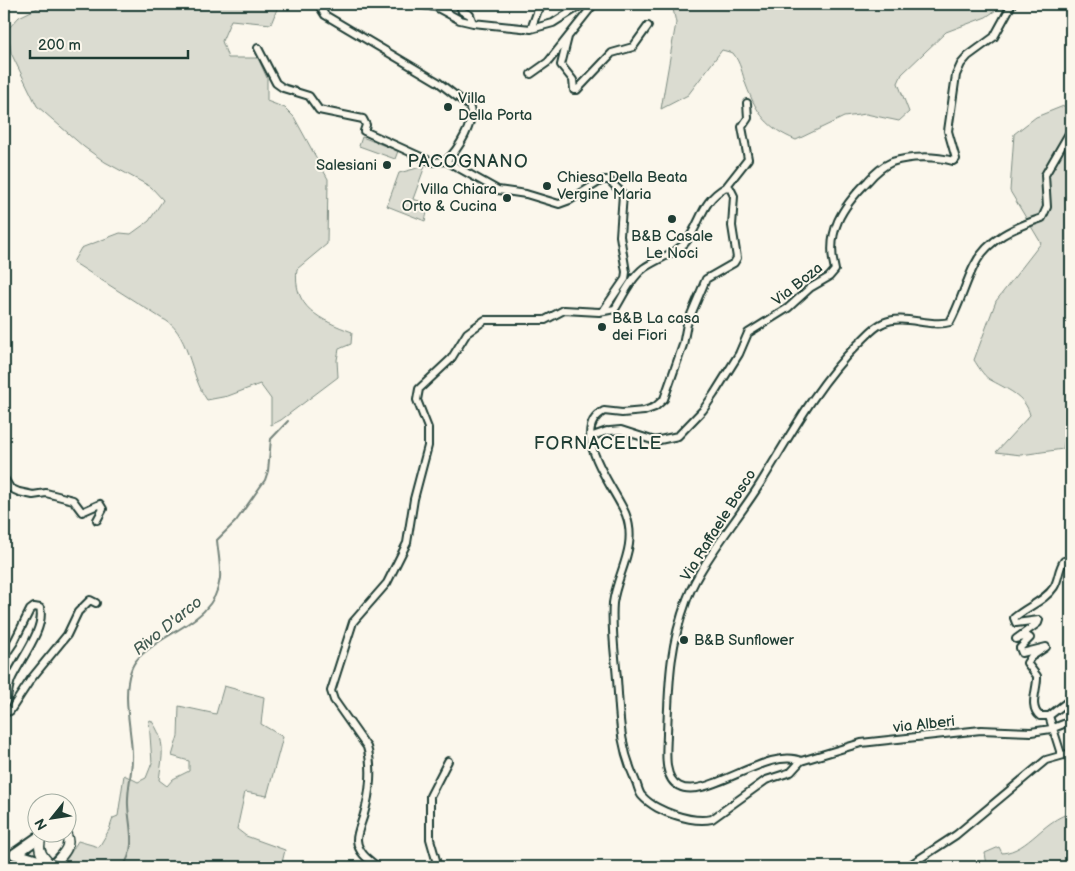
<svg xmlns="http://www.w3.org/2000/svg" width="1075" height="871" font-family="'Balsamiq Sans',sans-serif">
  <rect width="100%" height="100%" fill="#fbf7ec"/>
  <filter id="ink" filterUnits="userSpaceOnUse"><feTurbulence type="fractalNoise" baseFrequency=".02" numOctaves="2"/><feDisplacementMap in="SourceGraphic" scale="10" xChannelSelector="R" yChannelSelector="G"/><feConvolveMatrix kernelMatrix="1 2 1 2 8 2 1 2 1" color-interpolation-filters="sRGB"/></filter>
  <g filter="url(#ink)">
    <path fill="#dbdcd1" stroke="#7d8c82" d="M46,4H279L271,24L231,20L222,41L228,58H258L267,78V101L285,108L294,117L328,179L327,244L297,269C292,307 320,320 352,332L351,344L339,349L337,360L338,377L281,420L271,425V399L260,384L228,396L207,400C190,377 189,329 161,318L73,262L81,248L120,233L131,234L149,221L163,200L151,187L105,162L84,147L37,106L11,53L8,29L19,17Z
      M672,4H1005L986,17L946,32L902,74L898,83L909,112L899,121L866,114L844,117L796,140C767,128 757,114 746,85C742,73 741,64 733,53L722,50L688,95L661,109L676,23Z
      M1071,103V406L1063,449L1021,455L996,452L1030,415C1025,395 1006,389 989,379C983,375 978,366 974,360L996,301L1041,243L1010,191L1014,134L1036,117Z
      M362,137L398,151L395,159L359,146Z
      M425,166L413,199L429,204L425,221L387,206L399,173Z
      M224,686L264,697L261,724L283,737L267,796L245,792L237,829L246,836L285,850L281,867H62L78,841L99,847L109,830L113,818L118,816L124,775L138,782L146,778L152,763L149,721L151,720C167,742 162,757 159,780L167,786L173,779L189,771V761L172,756L178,736L179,706L216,714Z
      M1071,813V867H982L987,865L985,853L999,847L1002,853C1029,851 1043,820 1071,813Z"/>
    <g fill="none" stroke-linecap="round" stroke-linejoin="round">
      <path stroke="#74847b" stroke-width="2" d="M123,867C137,846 129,829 128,805C127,788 133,770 132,753C131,727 122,695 131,670C135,658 145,652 154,645C181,626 216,615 220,578C221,566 218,552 217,540L236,521L265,480L268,471L271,439L288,421"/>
      <path stroke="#cfd2c7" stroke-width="10" stroke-dasharray="10 5" stroke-linecap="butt" d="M4,851L15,854"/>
      <g stroke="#1f3d34" stroke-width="10">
        <path id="minor" d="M318,4L325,15L438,82L469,106C477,121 457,151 446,161
          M416,4L436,7L460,20L473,23L531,29L553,23L583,4
          M459,4L462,11L470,15L473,23
          M531,29L538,10L545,4
          M568,37L561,65L573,80L574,90H577L612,53L633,47L648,26
          M258,48L276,83L283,88L309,96L319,110L363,119L366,125L364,131L432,162L446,161L498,190L526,194L559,204L570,200L602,180H609L623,194L620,236L626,272L625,279L603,311
          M531,74L548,62L594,4
          M726,187L748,159L742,127L748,118L747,103
          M610,431L621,430L655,441L678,436L703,410L714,394L739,354L748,333L788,308L810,288L829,277L835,270C825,232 842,207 868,181C874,174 883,166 892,162C910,156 935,156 953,161L956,159L948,131L956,75L961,64L968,56L994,37L1012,4
          M590,437L607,431
          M4,478L10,488L19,492L33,495L46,493L73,500L82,512L100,504L103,509L97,520
          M4,657L14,642L30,610L34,607L40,608C46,629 19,661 11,680C8,689 8,699 4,707
          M4,713L10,711L31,679L67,635L78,612L90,600L96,603
          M1049,716H1040C1028,707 1038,688 1037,676L1027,663L1031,657L1046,647L1022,653L1020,648L1030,638L1027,636L1016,639L1038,623L1039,620L1016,623L1014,618C1026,607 1045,601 1054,587C1059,579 1058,569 1064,561
          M1061,754L1049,716L1071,699
          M801,761L861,743L981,730L1031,732L1051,729L1071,721
          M378,867C369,860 358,853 357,840C357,832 362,822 364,814C370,794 373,767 367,747L334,700L331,691L353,622L387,583L407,543L414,499L428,446V428L417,400L419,389L451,359L467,333L485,320H545L564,310L599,312L615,309C623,296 631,278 644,268C655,260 678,252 686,242C702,222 700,202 726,187L730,188L734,196L732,226L737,258L734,263L706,279L687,324L683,345L664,399L655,407L644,411L622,413L604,411C566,431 617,491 626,515C638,547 617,573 613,603C611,628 615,654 617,679C620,718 619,745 636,782C638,787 639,793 642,796C650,805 664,812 675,815C687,819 699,822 712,819L766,780L791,772L801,761C769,746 706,801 679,786C662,778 667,748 667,733C669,683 669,648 687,599C701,562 738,519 760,484C790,436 816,386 857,345C865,338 873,327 883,323C904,313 928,328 950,322C960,304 965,284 974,266C987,239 1015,227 1042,218L1047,207L1045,175L1071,130
          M438,867L430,839V796L448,761
          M907,867L956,835L1046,760L1071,753"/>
      </g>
      <g stroke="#1f3d34" stroke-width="12">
        <path id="major" d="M43,834C36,847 40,855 51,865
          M51,867C60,857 73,848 66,834"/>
      </g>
      <g stroke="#1f3d34" stroke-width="14">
        <path id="highway" d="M15,854L51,865
          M15,854L42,835"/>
      </g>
      <use href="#minor" stroke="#fbf7ec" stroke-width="6"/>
      <use href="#major" stroke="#fbf7ec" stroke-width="9"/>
      <use href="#highway" stroke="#fbf7ec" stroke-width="10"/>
      <g stroke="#1f3d34" stroke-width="12" stroke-linecap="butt">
        <path id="major-bridge" d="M51,865L58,867"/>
      </g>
      <use href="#major-bridge" stroke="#fbf7ec" stroke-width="9"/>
    </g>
  </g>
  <g fill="#1f3d34" stroke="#fbf7ec" stroke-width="2">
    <circle cx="448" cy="107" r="5"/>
    <circle cx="387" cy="165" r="5"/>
    <circle cx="547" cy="186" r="5"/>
    <circle cx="507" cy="198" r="5"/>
    <circle cx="672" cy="219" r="5"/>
    <circle cx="602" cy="327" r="5"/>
    <circle cx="684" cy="640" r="5"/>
  </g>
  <g text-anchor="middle" stroke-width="4" stroke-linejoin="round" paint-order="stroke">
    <g font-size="15" fill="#1f3d34" stroke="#fbf7ec" text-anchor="start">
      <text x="458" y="103">Villa<tspan x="458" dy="17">Della Porta</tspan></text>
      <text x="377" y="170" text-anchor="end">Salesiani</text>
      <text x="557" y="182">Chiesa Della Beata<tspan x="557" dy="17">Vergine Maria</tspan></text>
      <text x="497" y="194" text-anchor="end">Villa Chiara<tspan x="497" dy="17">Orto &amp; Cucina</tspan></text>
      <text x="672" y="241" text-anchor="middle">B&amp;B Casale<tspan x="672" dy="17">Le Noci</tspan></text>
      <text x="612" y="323">B&amp;B La casa<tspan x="612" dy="17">dei Fiori</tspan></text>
      <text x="694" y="645">B&amp;B Sunflower</text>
    </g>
    <g font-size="15" fill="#1f3d34" stroke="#fbf7ec">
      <text transform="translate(797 284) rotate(-38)" y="5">Via Boza</text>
      <text transform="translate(718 525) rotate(-58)" y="5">Via Raffaele Bosco</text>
      <text transform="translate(924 724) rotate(-6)" y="5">via Alberi</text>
    </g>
    <g font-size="16" font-style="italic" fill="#425b52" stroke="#fbf7ec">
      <text transform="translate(167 625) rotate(-39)" y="6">Rivo D'arco</text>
    </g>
    <g font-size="18" letter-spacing="1" fill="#1f3d34" stroke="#fbf7ec">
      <text x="468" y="167">PACOGNANO</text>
      <text x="598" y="449">FORNACELLE</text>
    </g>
  </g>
  <rect width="1075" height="871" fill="none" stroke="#fbf7ec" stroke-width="20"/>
  <rect x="10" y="10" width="1055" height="851" fill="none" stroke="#1f3d34" stroke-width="2" filter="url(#ink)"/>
  <g transform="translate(52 818) rotate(240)"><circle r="24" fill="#fbf7ec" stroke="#a3ada2"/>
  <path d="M0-4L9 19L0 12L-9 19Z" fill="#1f3d34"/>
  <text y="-8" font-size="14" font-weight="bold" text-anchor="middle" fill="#1f3d34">N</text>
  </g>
  <path d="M30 50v8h158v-8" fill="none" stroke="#1f3d34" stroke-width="2.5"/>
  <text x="38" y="50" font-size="15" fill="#1f3d34" stroke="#fbf7ec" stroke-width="4" paint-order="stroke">200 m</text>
</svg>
